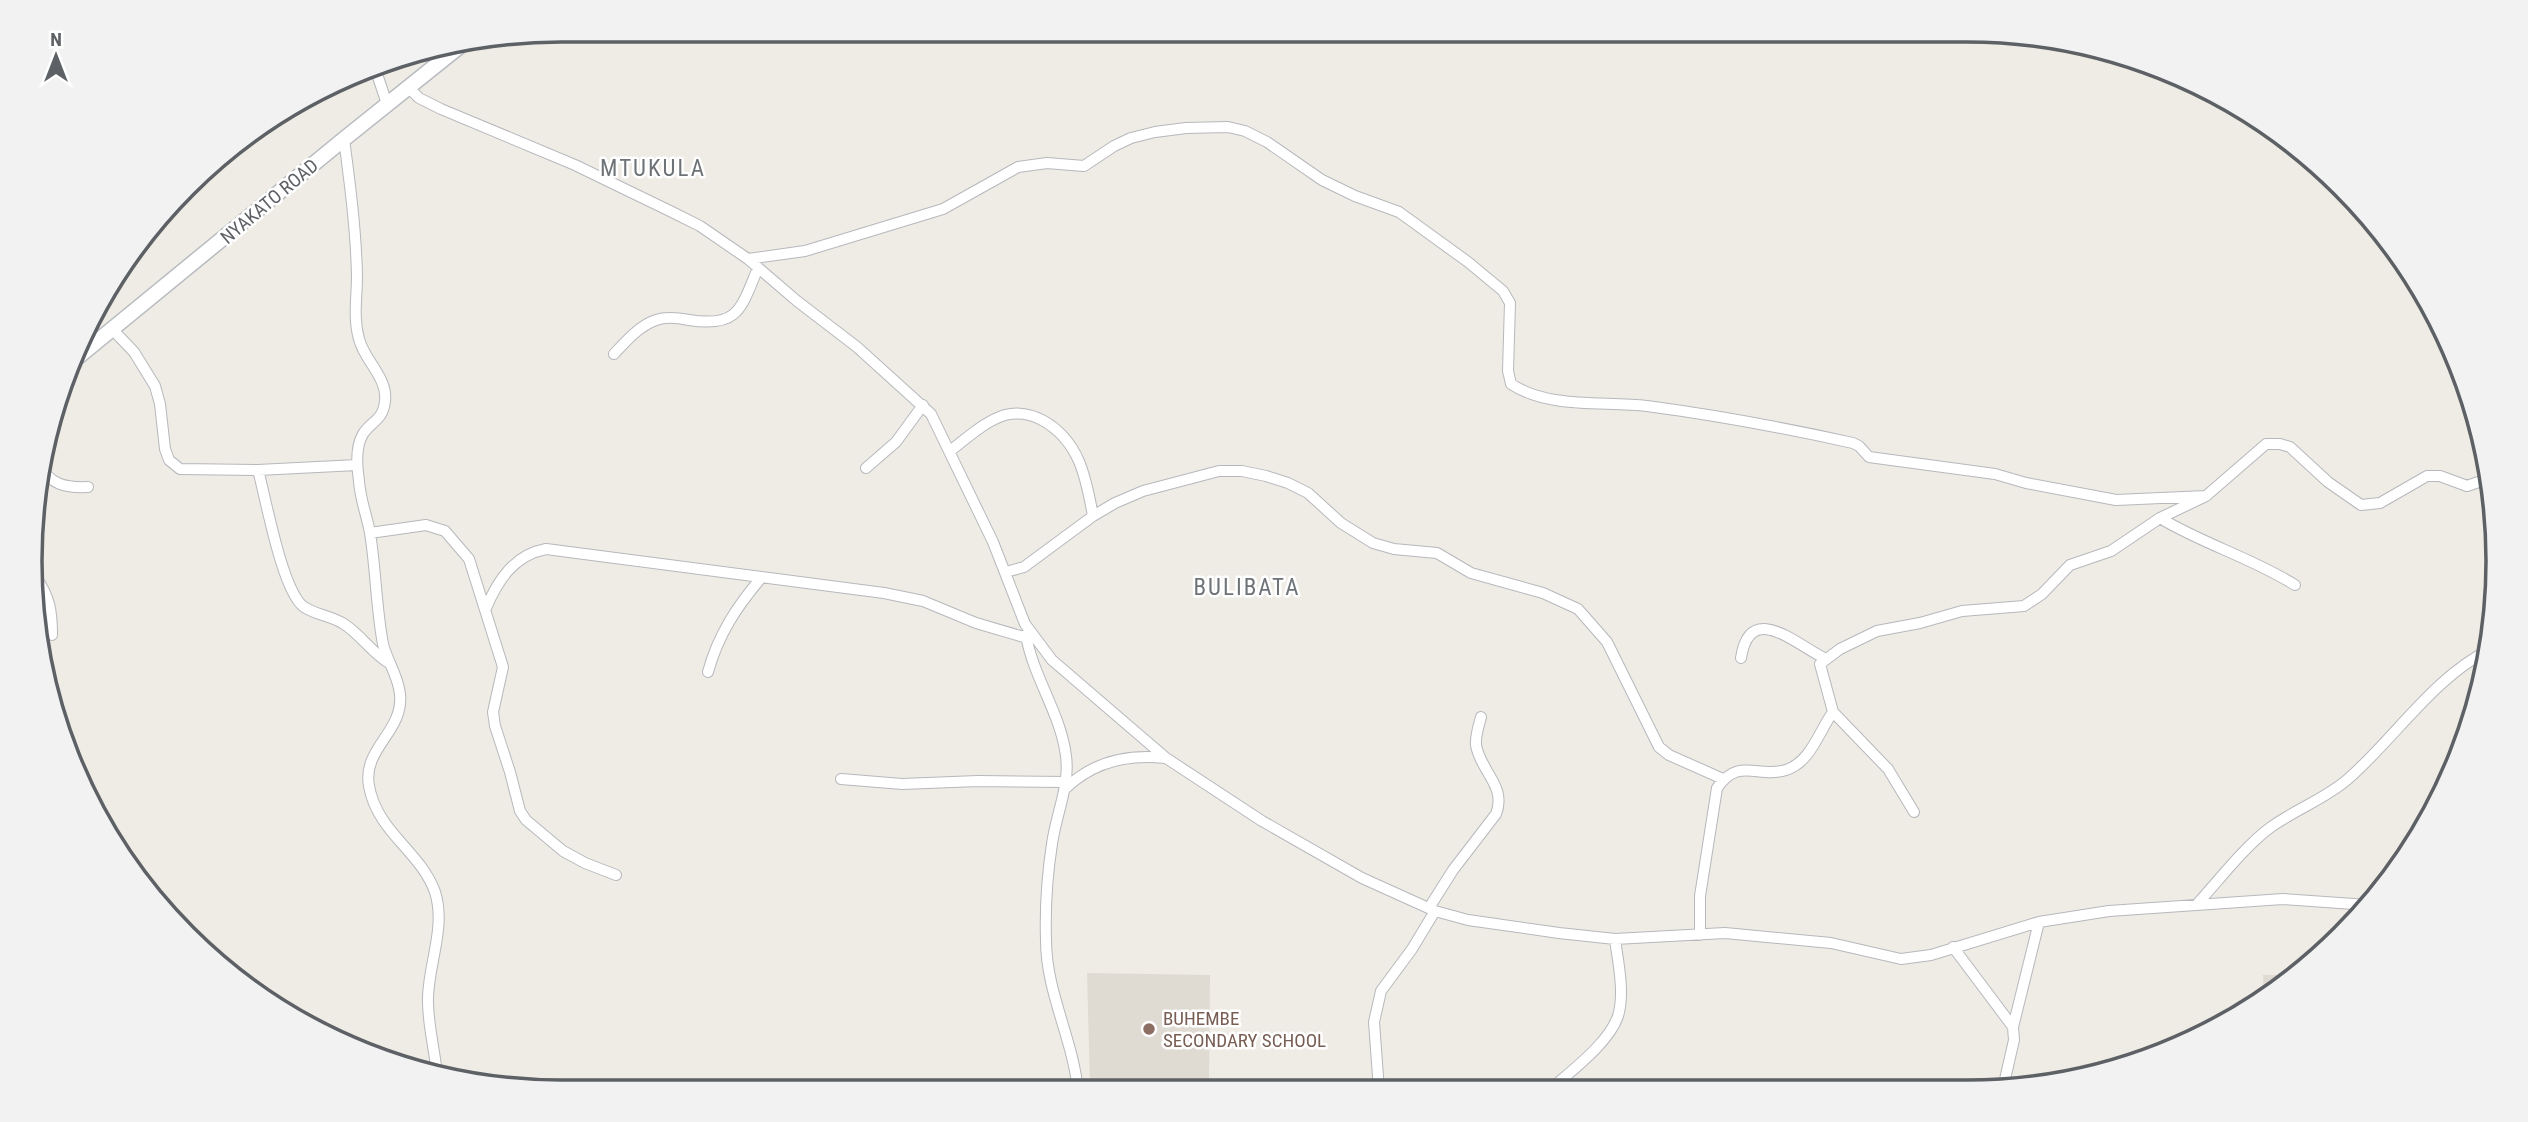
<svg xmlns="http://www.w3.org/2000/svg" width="2528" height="1122" font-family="'Roboto Condensed',sans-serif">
  <rect width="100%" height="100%" fill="#efece5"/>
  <path fill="#dfdbd3" d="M1087,973L1210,975L1209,1084L1090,1085Z
    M2263,975H2298L2291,982L2264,998Z"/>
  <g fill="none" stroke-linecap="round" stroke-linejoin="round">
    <g stroke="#b6b8bc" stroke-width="12">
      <path id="street" d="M374,65L387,104
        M408,87L419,98L441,109L575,165L672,212L700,226L748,259L797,301L857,347L931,414L993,542L1025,624L1052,660L1166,758L1262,821L1362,878L1435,911L1468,920L1559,933L1615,939L1725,933L1831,943L1901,959L1931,955L2039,922L2109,911L2283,899L2368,905
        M344,139C350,184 356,230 357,276C357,297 353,318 359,339C364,360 388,378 385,401C383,421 371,421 363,434C355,447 357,468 359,481C360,499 367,516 370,533C376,570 376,607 383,644C387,661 398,675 400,694C404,732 362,748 369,786C377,832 421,852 435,892C446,927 429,962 428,997C427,1023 435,1049 437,1076
        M748,259L805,251L943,209L1018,167L1047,163L1084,166L1114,146L1131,138L1155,132L1186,128L1228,127L1245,131L1267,142L1322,180L1355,196L1399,212L1468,262L1503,291L1510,303L1508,371L1511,384C1549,409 1603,401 1647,406C1715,415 1785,428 1853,443L1859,446L1869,457L1995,474L2026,483L2116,500L2206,496
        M112,329L134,352L155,386L160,404L165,449L169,460L180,469L258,470L357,465
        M614,354C626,341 639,326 656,320C667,316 679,318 689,320C739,328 741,308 758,268
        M950,451C967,438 985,421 1005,415C1017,412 1031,414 1042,420C1079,440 1086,477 1093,516
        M40,463C48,485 67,488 88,487
        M866,468L896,442L923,405
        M258,470C266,499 282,591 304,607C316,615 332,616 344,624C361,635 371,652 389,663
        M2160,518C2203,544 2252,558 2295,585
        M370,533L426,525L445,531L469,559L503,667L493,712L495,726L510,772L520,811L526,820L563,851L585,863L616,875
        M1006,572L1024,567L1093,516L1115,503L1143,491L1219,471H1242L1266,476L1288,483L1308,493L1341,523L1373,543L1394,549L1437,553L1471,573L1543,593L1578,609L1607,642L1659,747L1669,755L1723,779
        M36,578C50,596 52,613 52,635
        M486,608C498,580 514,555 546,549L884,593L923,601L976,623L1027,638
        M1026,635C1033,677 1061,714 1066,756C1070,786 1056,814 1052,844C1047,876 1045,908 1046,940C1046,992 1073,1039 1078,1091
        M1741,658C1750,600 1797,645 1824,658
        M708,672C718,635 737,606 762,577
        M841,779L902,784L978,781L1066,782
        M1066,788C1093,762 1128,754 1165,758
        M1914,812L1888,769L1833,712L1820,664L1840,649L1877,631L1920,623L1962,611L2024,606L2042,594L2070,565L2111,551L2160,518L2206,496L2266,444H2280L2290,447L2328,482L2361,505L2380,503L2427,476H2440L2467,486L2490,478
        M2198,903C2219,880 2246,845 2271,827C2296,809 2325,799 2348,779C2394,739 2434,677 2489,650
        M1429,908L1453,870L1496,814C1507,786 1480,771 1476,745C1475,736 1479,725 1481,717
        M1700,935V896L1717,788C1739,756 1758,779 1786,770C1811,762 1819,731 1833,712
        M1953,947L2013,1027L2014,1040L2003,1088
        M2013,1027L2039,922
        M1551,1089C1571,1071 1609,1043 1618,1016C1625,993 1618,962 1615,939
        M1379,1090L1374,1022L1381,991L1412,949L1435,911"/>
    </g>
    <g stroke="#b7babf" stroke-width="17">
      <path id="secondary" d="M78,357L344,139L460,46"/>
    </g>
    <use href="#street" stroke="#fff" stroke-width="10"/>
    <use href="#secondary" stroke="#fff" stroke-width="14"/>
  </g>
  <circle fill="#8d6e63" stroke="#fff" stroke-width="2.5" cx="1149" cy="1029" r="7"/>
  <g text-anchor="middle" stroke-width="5" stroke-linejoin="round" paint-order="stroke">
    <g font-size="19" fill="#5d6165" stroke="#fff">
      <text transform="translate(269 201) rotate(-40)" y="7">NYAKATO ROAD</text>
    </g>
    <g font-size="19" fill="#785e54" stroke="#fff" text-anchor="start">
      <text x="1163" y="1025">BUHEMBE<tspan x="1163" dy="22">SECONDARY SCHOOL</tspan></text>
    </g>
    <g font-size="23" letter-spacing="2" fill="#6e7377" stroke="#fff">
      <text x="653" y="176">MTUKULA</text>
      <text x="1247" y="595">BULIBATA</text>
    </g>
  </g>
  <path d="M0 0H2528V1122H0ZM561 42H1967A519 519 0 0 1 2486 561V561A519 519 0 0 1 1967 1080H561A519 519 0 0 1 42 561V561A519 519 0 0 1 561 42Z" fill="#f2f2f3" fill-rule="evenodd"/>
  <path fill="none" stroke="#5d6165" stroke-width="3.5" d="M561 42H1967A519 519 0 0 1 2486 561V561A519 519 0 0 1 1967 1080H561A519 519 0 0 1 42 561V561A519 519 0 0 1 561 42Z"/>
  <g transform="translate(56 56)" stroke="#ffffff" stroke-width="5" paint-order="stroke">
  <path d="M0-5L12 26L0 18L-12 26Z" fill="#5d6165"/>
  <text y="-10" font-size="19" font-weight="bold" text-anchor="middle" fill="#5d6165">N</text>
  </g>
</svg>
